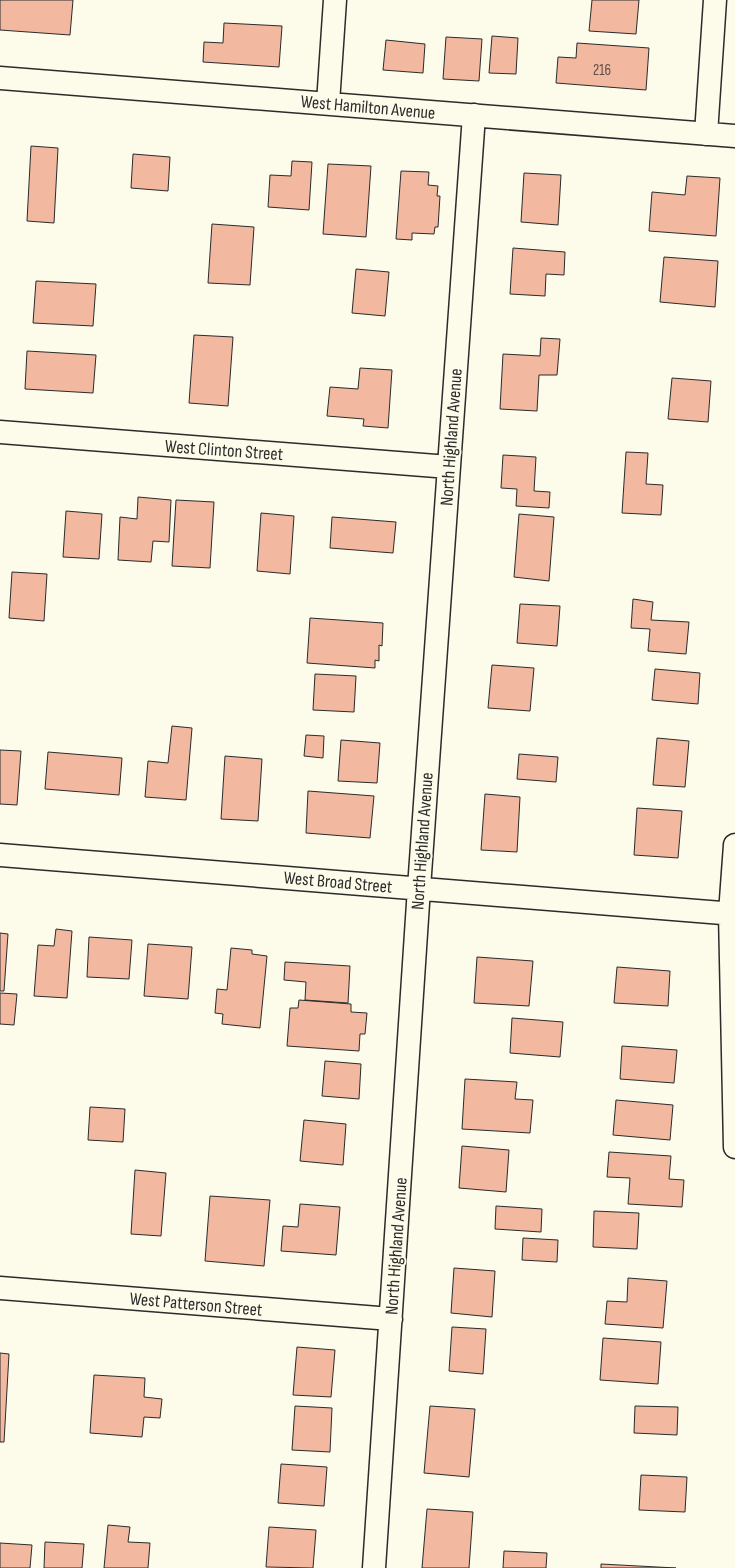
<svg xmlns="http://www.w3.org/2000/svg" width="735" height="1568" font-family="'Sofia Sans Condensed',sans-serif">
  <rect width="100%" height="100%" fill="#fdfbea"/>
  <path fill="#f2b8a0" stroke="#2b2b2b" d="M0,0H73L70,35L0,30Z
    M592,0H639L636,34L589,31Z
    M224,23L282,26L279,67L203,62L204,42L223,43Z
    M492,36L518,38L516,74L489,73Z
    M446,37L482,39L479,81L443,79Z
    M386,40L425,44L423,73L383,70Z
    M577,43L649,48L646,90L556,83L558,57L576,58Z
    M31,146L58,148L54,223L27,221Z
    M133,154L170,157L168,191L131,188Z
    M292,161L312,162L309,210L268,207L270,175L291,176Z
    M328,164L371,166L366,237L323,234Z
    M401,171L429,172L428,185L438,186L437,196H440L438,227H435L434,234L412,233V240L396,239Z
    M524,173L561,175L558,225L521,222Z
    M687,176L720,178L716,236L649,231L652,192L685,195Z
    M212,224L254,227L250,285L208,283Z
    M513,248L565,252L564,275L546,274L545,296L510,294Z
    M664,257L718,261L715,307L660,302Z
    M356,269L389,272L385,316L352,313Z
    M36,281L96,284L93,326L33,323Z
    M194,335L233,337L228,406L189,403Z
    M541,338L560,339L557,375H539L537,411L500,409L503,354L540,356Z
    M27,351L96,355L93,393L25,389Z
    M360,368L392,370L388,428L363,426L364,419L327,416L330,387L358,389Z
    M672,378L711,381L708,422L668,419Z
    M626,452L648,453L646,484L663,485L661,515L622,513Z
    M503,455L536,457L534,491L550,492L549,508L516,506L517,489L501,488Z
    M138,497L171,500L169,542L153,541L151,562L118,560L120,517L137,519Z
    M176,500L214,502L210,568L172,566Z
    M66,511L102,514L99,559L63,557Z
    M261,513L294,516L290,574L257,571Z
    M519,514L554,517L549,581L514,577Z
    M332,517L396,522L393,553L330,548Z
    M12,572L47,574L44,621L9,618Z
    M633,599L653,602L651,620L689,622L686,654L648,651L650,629L631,628Z
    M520,604L560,606L557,646L517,643Z
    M310,618L383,623L382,646L379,645V661L375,660V668L307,663Z
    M492,665L534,668L530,711L488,708Z
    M655,669L700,673L698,704L652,700Z
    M315,674L356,676L354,712L313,710Z
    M172,726L192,728L186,800L145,797L148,761L168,763Z
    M306,735L324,736L323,758L304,756Z
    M657,738L689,741L685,787L653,785Z
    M341,740L380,743L377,783L338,781Z
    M0,750L21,751L17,805L0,804Z
    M48,752L122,758L119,795L45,789Z
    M519,754L558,757L556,782L517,779Z
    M225,756L262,759L258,821L221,819Z
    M308,791L374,796L370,838L306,833Z
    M485,794L520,797L517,852L481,850Z
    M637,808L682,811L678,858L634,855Z
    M56,929L72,931L67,998L34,996L38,945L54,946Z
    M0,933L8,934L4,991H0Z
    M89,937L132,940L129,979L87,977Z
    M148,944L192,947L188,999L144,996Z
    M231,948L252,950V954L267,956L260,1028L222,1024L223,1014L215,1013L217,989L227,990Z
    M477,957L533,961L529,1006L474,1003Z
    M285,962L350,966L348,1003L305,1000L306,982L284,980Z
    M617,967L670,971L668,1006L614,1003Z
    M0,993L17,994L14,1025L0,1024Z
    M299,1000L351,1004V1012L367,1013L365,1034H360L359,1051L287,1046L290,1008H298Z
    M512,1018L563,1022L560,1057L510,1053Z
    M622,1046L677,1050L674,1083L620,1079Z
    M325,1061L361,1064L359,1099L322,1096Z
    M465,1079L517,1082L515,1099L533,1100L530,1133L462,1129Z
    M616,1100L673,1105L670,1140L613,1135Z
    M90,1107L125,1109L123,1142L88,1140Z
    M304,1120L346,1124L343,1165L300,1161Z
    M462,1146L509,1150L506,1192L459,1188Z
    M609,1152L671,1156L669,1179L684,1180L682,1207L628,1204L630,1178L607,1177Z
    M135,1170L166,1173L161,1236L131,1234Z
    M210,1196L270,1200L264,1266L205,1261Z
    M300,1204L340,1207L336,1255L281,1251L283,1226L298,1227Z
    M496,1206L542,1209L541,1232L495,1229Z
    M594,1211L639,1213L637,1249L593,1247Z
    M523,1238L558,1240L557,1262L522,1260Z
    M454,1268L495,1271L492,1317L451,1313Z
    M628,1278L667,1281L663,1328L605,1324L607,1301L627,1302Z
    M452,1327L486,1329L483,1374L449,1371Z
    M603,1338L661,1342L658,1384L600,1380Z
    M297,1347L335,1350L331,1397L293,1395Z
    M0,1353L9,1354L4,1442H0Z
    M94,1375L145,1378L144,1397L162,1399L160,1418L144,1417L142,1437L90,1433Z
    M295,1406L332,1408L330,1452L292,1450Z
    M430,1406L475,1409L469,1477L424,1473Z
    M635,1406L678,1407L677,1435L634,1433Z
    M281,1464L327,1467L324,1506L278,1503Z
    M641,1475L687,1477L685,1512L639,1510Z
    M427,1509L473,1512L469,1568H422Z
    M108,1525L130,1527L128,1542L150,1543L148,1568H104Z
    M269,1527L316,1530L313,1568L266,1567Z
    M45,1542L84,1544L82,1568H44Z
    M0,1543L32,1545L30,1568H0Z
    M504,1551L547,1553L546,1568H503Z
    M601,1564L676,1568H601Z"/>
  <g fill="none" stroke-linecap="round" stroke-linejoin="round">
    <g stroke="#2b2b2b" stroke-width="25">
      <path id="minor" d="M0,78L735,136
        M328,103L335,0
        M706,134L715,0
        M0,432L449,467
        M735,845L730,913L735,1147
        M0,855L735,914
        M0,1288L391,1319
        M374,1568L419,888L474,115"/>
    </g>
    <use href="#minor" stroke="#fdfbea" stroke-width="22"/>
  </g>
  <g text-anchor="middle" stroke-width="4" stroke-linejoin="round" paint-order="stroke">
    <g font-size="15" fill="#5d4e48">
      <text x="602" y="75">216</text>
    </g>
    <g font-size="18" fill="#2b2b2b" stroke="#fdfbea">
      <text transform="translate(368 107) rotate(5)" y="6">West Hamilton Avenue</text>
      <text transform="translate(451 437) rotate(-86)" y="6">North Highland Avenue</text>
      <text transform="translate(224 450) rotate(4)" y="6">West Clinton Street</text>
      <text transform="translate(422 841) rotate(-86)" y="6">North Highland Avenue</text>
      <text transform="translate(338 882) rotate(5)" y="6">West Broad Street</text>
      <text transform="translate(396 1246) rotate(-86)" y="6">North Highland Avenue</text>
      <text transform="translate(196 1304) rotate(5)" y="6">West Patterson Street</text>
    </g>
  </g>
</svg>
